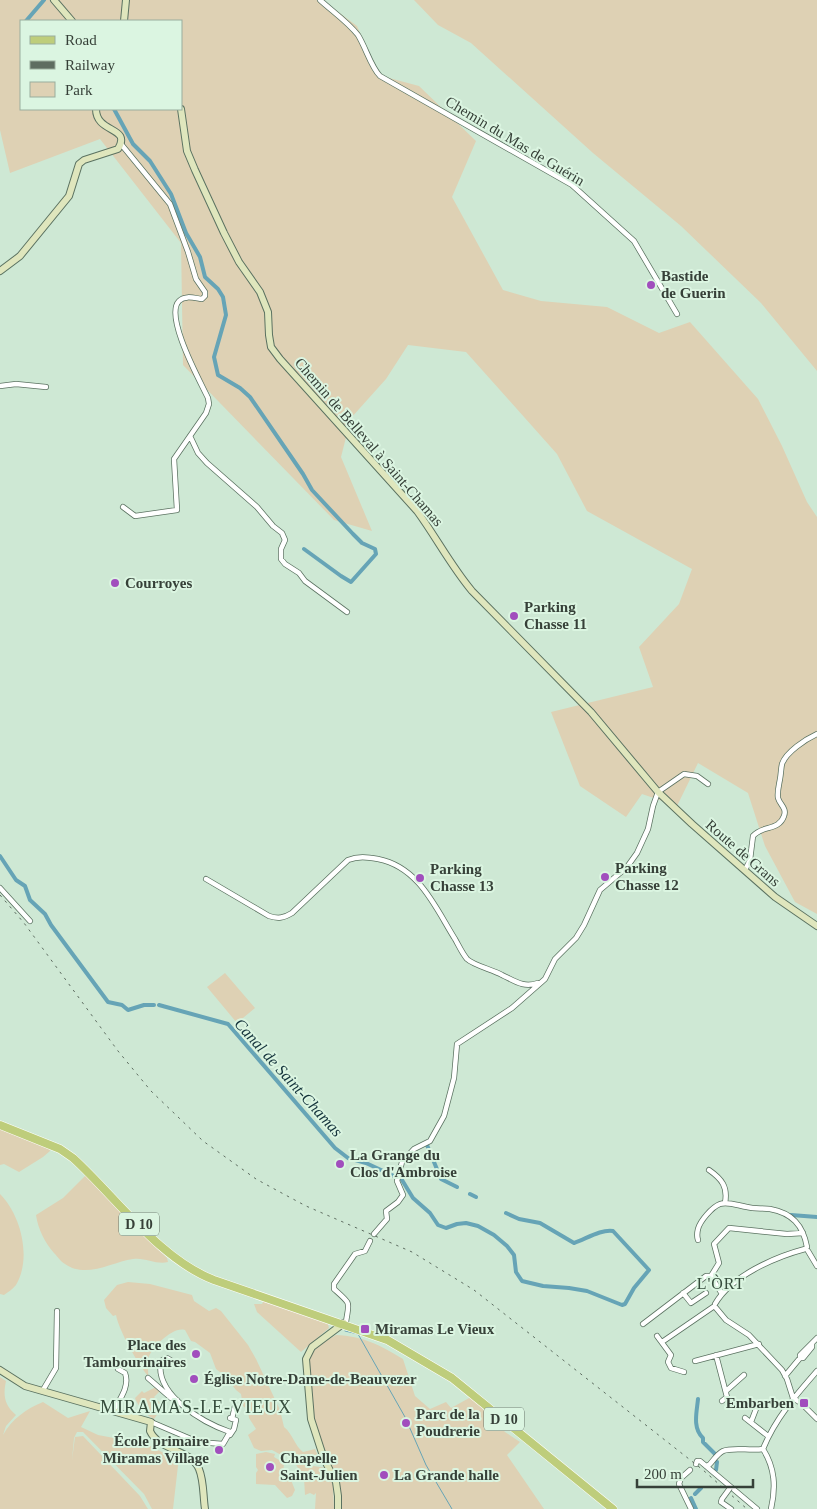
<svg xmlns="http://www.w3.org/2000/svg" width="817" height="1509" font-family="'Times New Roman',serif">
  <rect width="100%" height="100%" fill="#cee8d4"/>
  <path fill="#ded1b4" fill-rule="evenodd" d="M0,0H322L357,26L378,75L419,86L476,141L452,197L503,290L541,301L607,307L659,333L690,322L758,399L782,446L807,502L817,517V914L795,902L765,846L748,793L698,763L677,806L642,794L626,817L580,786L551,712L653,687L639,647L679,604L692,569L587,511L557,454L466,352L408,345L386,379L351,418L341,457L372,531L334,520L183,365L181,243L100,139L10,173L0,130ZM21,21H181V109H21Z
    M414,0H817V371L761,303L681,226L593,153L471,43L438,25Z
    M225,973L255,1008L237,1023L207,987Z
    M0,1128L49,1148L50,1151L43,1157L19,1172L4,1164L0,1165Z
    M86,1175L167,1258L168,1262C156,1265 145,1257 133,1259C112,1262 86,1279 65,1264C61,1262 58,1257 54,1253C45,1243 38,1229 36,1215L63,1198Z
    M0,1194C21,1215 32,1258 16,1285C13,1289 8,1292 4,1295L0,1294Z
    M128,1282L150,1284L192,1295L194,1301L209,1311L216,1308L221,1311L248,1345L256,1359L280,1410L284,1427C293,1434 294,1445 303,1452L315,1449L322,1465L312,1459L292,1455L283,1456L272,1450L261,1451L254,1448L248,1435L256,1429L249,1418L248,1410L243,1406L241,1394L236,1390L224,1375L216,1369L210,1353L195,1342L191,1341L185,1330C173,1326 151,1348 148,1359C146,1364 149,1371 148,1376C138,1364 119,1331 116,1315L113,1316L106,1308L104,1300L117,1285Z
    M263,1302H269L328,1324L329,1328L301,1352L257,1312L254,1304H262Z
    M336,1335C363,1336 380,1345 403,1359L415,1396L430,1409L446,1402L451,1408L471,1397L505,1432L520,1442L507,1455L544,1509H342L337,1480L325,1456L314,1427L310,1378L309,1359L317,1346Z
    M0,1377L6,1381C3,1395 4,1405 16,1415L6,1426L3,1435C12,1419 26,1409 43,1402L68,1418L90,1411L81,1427L98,1435L146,1444L174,1458L179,1457L173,1509H152L144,1494L83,1432H77L74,1438L72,1460L75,1437L83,1436L140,1496L148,1509H0Z
    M156,1387L160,1391L154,1397L163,1406L154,1419C147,1416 137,1405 135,1398L142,1391L144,1393Z
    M266,1452L275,1454L274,1457L284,1463L283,1477L291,1480L295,1490L292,1496L287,1498L275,1485L256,1484V1473L258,1470L256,1467V1454Z
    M295,1463L326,1468L333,1484L334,1509H315L316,1493L314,1495L310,1493L305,1495L304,1478Z"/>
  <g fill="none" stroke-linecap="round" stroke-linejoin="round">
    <path stroke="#66a4b6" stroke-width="1" d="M345,1331L358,1334L405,1417L426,1465L452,1509"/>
    <path stroke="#66a4b6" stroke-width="4" d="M26,21L44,0
      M114,109L133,144L150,161L171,194L186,233L200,257L205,277L218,289L223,297L226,315L214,357L218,375L240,388L250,397L303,474L312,490L353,534L362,543L375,549L376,554L351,582L341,576L304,549
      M0,856L16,880L25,886L30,900L45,914L51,925L108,1002L122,1005L128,1010L144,1005H154
      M159,1005L228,1024L335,1148L348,1158L366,1163L396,1177
      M427,1145L441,1179L457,1187
      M402,1180L413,1198L430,1213L438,1225L446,1228L457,1224L466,1223L478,1226L494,1235L507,1246L514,1255L516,1272L522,1281L543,1286L569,1288L587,1291L622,1305L625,1304L634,1288L649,1270L613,1231C601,1229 586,1239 574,1243L540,1223L519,1219L506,1213
      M470,1194L476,1197
      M791,1215L817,1217
      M698,1399C697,1411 692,1428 703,1438V1442L716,1455
      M716,1470L717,1462
      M695,1494L701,1488
      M691,1498L696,1509"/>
    <g stroke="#5b7261" stroke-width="6">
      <path id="street" d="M320,0C332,11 348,22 358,35C366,48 371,67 380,76L572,185L634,241L677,314
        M121,144L170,204L188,252L196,279L205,292V296L202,299C194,298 185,295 179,301C164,316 200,381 208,398L209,404L206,413L174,459L177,510L135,516L123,507
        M0,386L16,384L46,387
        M190,436L198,453L207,463L257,507L273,526L282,533L285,540L281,549V559L285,564L299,573L305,581L347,612
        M745,870L750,860L753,836C762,825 779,831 784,816C787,808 780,805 778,798C777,792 779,785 780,779C781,774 781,768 782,764C786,752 806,739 817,734
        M206,879L269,916C278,919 284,918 292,913L348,860C358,856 367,857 378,859C419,867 435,907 455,939C459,946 462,953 467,959C473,965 493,970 502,975C515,981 523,988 538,983
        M0,888L30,921
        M709,1170C722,1179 728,1187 725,1203
        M374,1234L387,1219L386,1211L398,1202L403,1195L397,1181L402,1162L414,1149L430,1141L444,1116L454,1078L457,1044L512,1008L545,979L555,959L576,938L584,925L600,890L627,867L637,853L648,829L653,806L658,792L684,774L697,776L708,784
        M698,1240C697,1237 697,1233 698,1229C700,1221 712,1207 720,1204C728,1201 739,1206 747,1207C754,1209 762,1208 770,1209C792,1213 803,1225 807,1247
        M808,1251L817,1266
        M711,1276L719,1263L714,1244L729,1228L787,1234L803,1233
        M683,1293L691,1303L706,1293
        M715,1304C731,1276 775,1257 805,1249
        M716,1308L726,1320L749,1335L782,1370L787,1379L793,1398
        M342,1322H346C349,1301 352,1305 334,1289V1284L355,1254L365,1251L370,1241
        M643,1324L706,1276H711L722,1294
        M657,1336L671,1355L668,1362L671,1368L684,1372
        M662,1342L713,1307
        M716,1355L727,1397L722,1401
        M800,1358H803L812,1347V1344
        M695,1361L759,1344
        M785,1376L800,1358V1355L817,1338
        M148,1378L171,1398L177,1400
        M43,1390L56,1368L57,1311
        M726,1391L744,1375
        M793,1398L801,1403L817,1419
        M114,1410C120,1399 130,1386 125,1373L118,1369
        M745,1418L768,1436
        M232,1419L235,1406
        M151,1422L198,1442L223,1444L230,1432C204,1423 154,1395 161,1361L167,1358L177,1364
        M751,1422L756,1409
        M230,1435L234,1429L236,1420L230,1418
        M763,1449C775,1419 796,1395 817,1371
        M763,1449C775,1468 776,1487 771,1509
        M696,1464L697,1461H700L757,1509
        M706,1466L709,1465C713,1461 717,1454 723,1451C732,1447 751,1451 763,1449
        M690,1470L681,1478L679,1484L691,1509
        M722,1499L721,1502L731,1509"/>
    </g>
    <g stroke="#5b7261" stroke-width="8">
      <path id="secondary" d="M54,0L72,21
        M124,21L126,0
        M181,109L187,151L195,170L224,233L239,262L260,292L268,312L269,335L271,347L280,359L417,511C436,537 451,566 472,591L591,712L658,792L692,824L775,897L817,926
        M0,271L20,256L69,196L79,164L84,160L118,149C132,126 96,134 96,109
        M0,1370L25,1386L151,1422L150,1431C159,1451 191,1449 199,1469C204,1481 203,1496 205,1509
        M338,1509V1496L336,1482L324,1459L311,1419L306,1359L312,1347L344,1323"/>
    </g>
    <g stroke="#fff" stroke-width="9">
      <path id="primary" d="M0,1125L60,1149L73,1158C116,1197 159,1259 214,1280L387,1340
        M384,1338L452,1378L613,1509"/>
    </g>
    <use href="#street" stroke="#fff" stroke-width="4.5"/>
    <use href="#secondary" stroke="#dfe6bd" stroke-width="6"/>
    <use href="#primary" stroke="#becd7b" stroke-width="8"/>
    <path stroke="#5e6d61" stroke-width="1" stroke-dasharray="2.5 5" stroke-linecap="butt" d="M0,895L24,923L118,1051L151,1091L203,1141L256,1179L278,1191L306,1206L412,1252L474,1290L703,1470L747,1509"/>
    <g stroke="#5b7261" stroke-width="6" stroke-linecap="butt">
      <path id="street-bridge" d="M722,1499L730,1488"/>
    </g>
    <use href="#street-bridge" stroke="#fff" stroke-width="4.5"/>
  </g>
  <g fill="#a14ebd" stroke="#dbf5e1" stroke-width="2">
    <circle cx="651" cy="285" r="5"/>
    <circle cx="115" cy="583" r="5"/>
    <circle cx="514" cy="616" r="5"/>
    <circle cx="605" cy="877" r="5"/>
    <circle cx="420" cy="878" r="5"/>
    <circle cx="340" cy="1164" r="5"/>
    <rect x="360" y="1324" width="10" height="10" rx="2.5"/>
    <circle cx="196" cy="1354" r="5"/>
    <circle cx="194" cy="1379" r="5"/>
    <rect x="799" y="1398" width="10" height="10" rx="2.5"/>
    <circle cx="406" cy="1423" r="5"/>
    <circle cx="219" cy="1450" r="5"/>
    <circle cx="270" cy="1467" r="5"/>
    <circle cx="384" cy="1475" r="5"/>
  </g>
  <g text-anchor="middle" stroke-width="4" stroke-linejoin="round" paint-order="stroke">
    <g fill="#dbf5e1" stroke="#68766b" stroke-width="1">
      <rect x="119" y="1212.5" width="40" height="23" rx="4"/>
      <rect x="484" y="1407.5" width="40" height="23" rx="4"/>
    </g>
    <g font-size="14" font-weight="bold" fill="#364038">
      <text x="139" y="1229">D 10</text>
      <text x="504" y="1424">D 10</text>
    </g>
    <g font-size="15" fill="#364038" stroke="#dbf5e1">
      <text transform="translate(515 141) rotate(31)" y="5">Chemin du Mas de Guérin</text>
      <text transform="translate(369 442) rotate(49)" y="5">Chemin de Belleval à Saint-Chamas</text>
      <text transform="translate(743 853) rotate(41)" y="5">Route de Grans</text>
    </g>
    <g font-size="15" font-weight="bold" fill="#364038" stroke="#dbf5e1" text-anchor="start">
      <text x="661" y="281">Bastide<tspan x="661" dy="17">de Guerin</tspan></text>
      <text x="125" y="588">Courroyes</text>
      <text x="524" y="612">Parking<tspan x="524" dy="17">Chasse 11</tspan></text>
      <text x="615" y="873">Parking<tspan x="615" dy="17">Chasse 12</tspan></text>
      <text x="430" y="874">Parking<tspan x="430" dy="17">Chasse 13</tspan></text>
      <text x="350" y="1160">La Grange du<tspan x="350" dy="17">Clos d'Ambroise</tspan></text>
      <text x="375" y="1334">Miramas Le Vieux</text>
      <text x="186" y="1350" text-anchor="end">Place des<tspan x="186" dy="17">Tambourinaires</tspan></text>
      <text x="204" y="1384">Église Notre-Dame-de-Beauvezer</text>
      <text x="794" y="1408" text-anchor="end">Embarben</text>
      <text x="416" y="1419">Parc de la<tspan x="416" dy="17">Poudrerie</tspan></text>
      <text x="209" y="1446" text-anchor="end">École primaire<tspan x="209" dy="17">Miramas Village</tspan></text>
      <text x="280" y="1463">Chapelle<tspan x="280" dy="17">Saint-Julien</tspan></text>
      <text x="394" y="1480">La Grande halle</text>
    </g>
    <g font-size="16" font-style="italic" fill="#13323a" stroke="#dbf5e1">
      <text transform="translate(289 1077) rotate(48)" y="6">Canal de Saint-Chamas</text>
    </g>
    <g font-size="16" letter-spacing="1" fill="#364c3c" stroke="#dbf5e1">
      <text x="721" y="1289">L'ÒRT</text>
    </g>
    <g font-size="18" letter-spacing="1" fill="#364c3c" stroke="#dbf5e1">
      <text x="196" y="1413">MIRAMAS-LE-VIEUX</text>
    </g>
  </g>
  <rect x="20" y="20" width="162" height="90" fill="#dbf5e1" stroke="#99ad9d"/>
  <rect x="30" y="36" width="25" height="8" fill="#becd7b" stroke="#99ad9d"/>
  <text x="65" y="45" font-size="15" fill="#364038">Road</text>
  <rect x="30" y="61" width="25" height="8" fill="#5e6d61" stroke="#99ad9d"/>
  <text x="65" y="70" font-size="15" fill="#364038">Railway</text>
  <rect x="30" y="82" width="25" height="15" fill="#ded1b4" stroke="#99ad9d"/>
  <text x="65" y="95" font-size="15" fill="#364038">Park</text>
  <path d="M637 1479v8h116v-8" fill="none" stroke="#364038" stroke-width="2.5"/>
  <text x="644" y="1479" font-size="15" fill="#364038" stroke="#dbf5e1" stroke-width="4" paint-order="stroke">200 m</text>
</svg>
